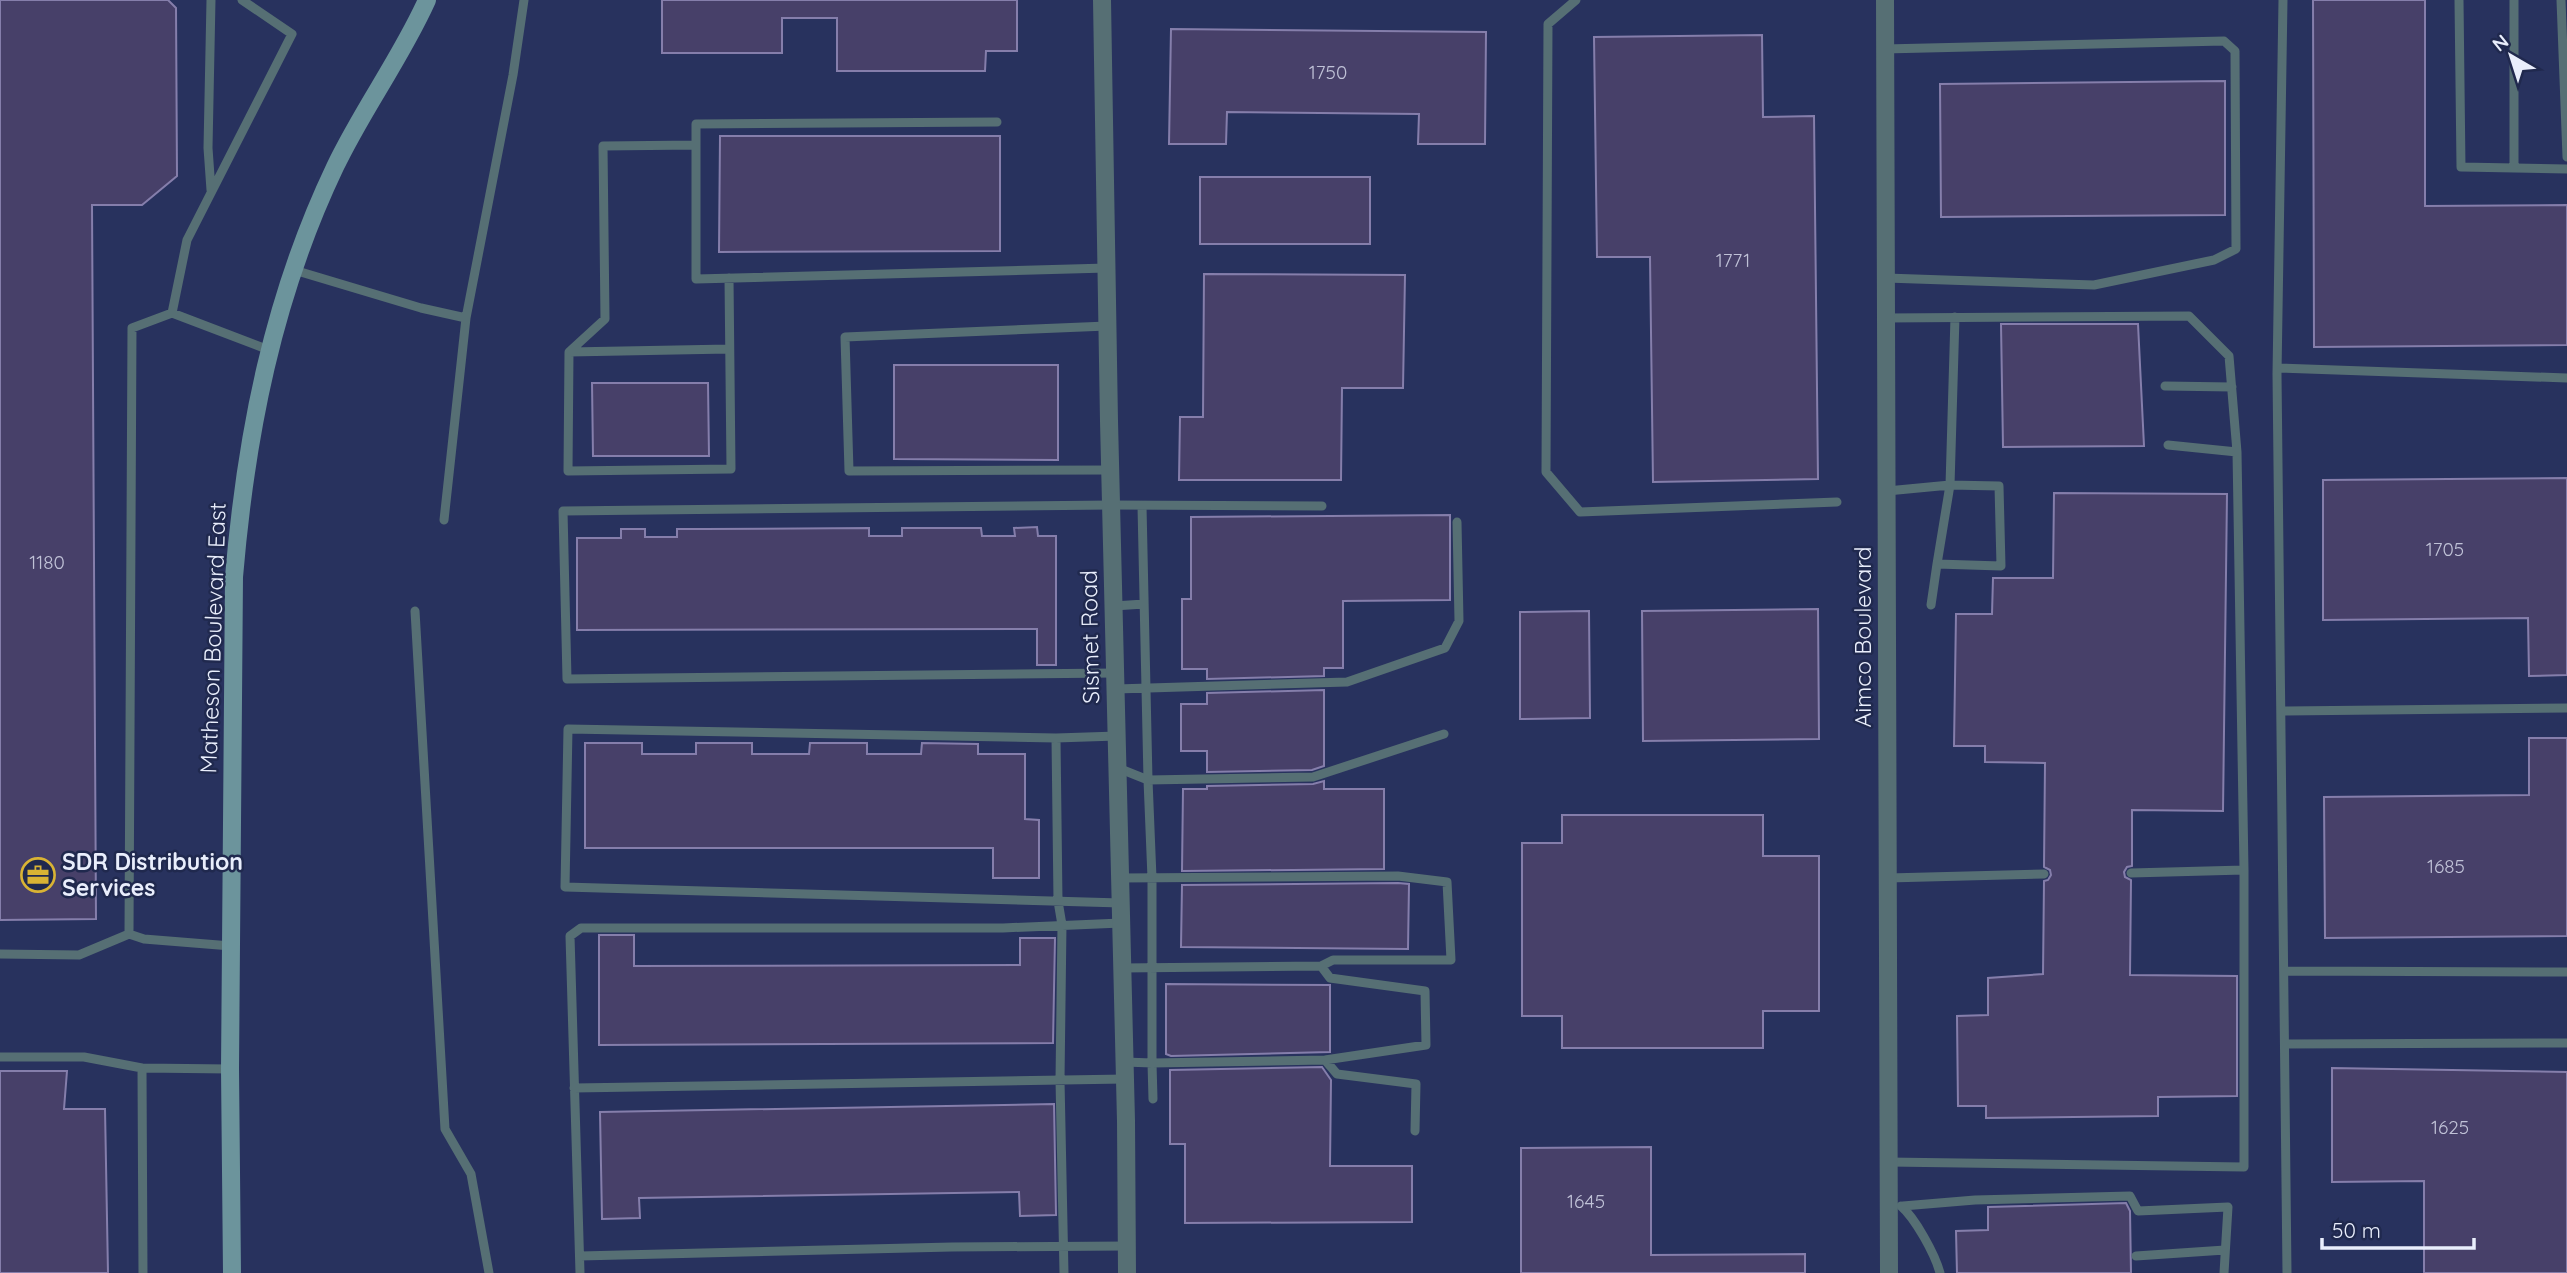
<svg xmlns="http://www.w3.org/2000/svg" width="2567" height="1273" font-family="Quicksand,sans-serif">
  <rect width="100%" height="100%" fill="#20294e"/>
  <path fill="#28325e" d="M0,0H2567V1273H0Z"/>
  <path fill="#474069" stroke="#857eab" stroke-width="2" d="M0,0H168L176,8L177,176L142,205H92L96,919L0,920Z
    M662,0H1017V51H986L985,71H837V18H782V53H662Z
    M2313,0H2425V206L2567,205V345L2314,347Z
    M1171,29L1486,32L1485,144H1418L1419,114L1227,112L1226,144H1169Z
    M1762,35L1763,117L1814,116L1818,479L1653,482L1650,257H1597L1594,37Z
    M2225,81V215L1941,217L1940,84Z
    M720,136H1000V251L719,252Z
    M1200,177H1370V244H1200Z
    M1204,274L1405,275L1403,388H1342L1341,480H1179L1180,417H1203Z
    M2001,324H2138L2144,446L2003,447Z
    M894,365H1058V460L894,459Z
    M592,383H708L709,456H593Z
    M2567,478V675L2529,676L2528,618L2323,620V480Z
    M2054,493L2227,494L2223,811L2132,810V866L2127,867L2124,872L2125,877L2131,880L2130,975L2237,976V1096L2158,1097V1116L1986,1118V1106H1958L1957,1016L1988,1015V978L2043,974L2044,881L2048,880L2051,875L2050,870L2044,867L2045,763L1985,762V746H1954L1956,614H1992L1993,578H2053Z
    M1450,515V600L1343,601V668H1324V676L1207,679V669H1182V599H1191V517Z
    M1037,527L1038,536H1056V665H1037V629L577,630V538H621V529H645V537H677V529H704L869,528V536H902V528H981L982,536H1015L1014,528Z
    M1818,609L1819,739L1643,741L1642,611Z
    M1589,611L1590,718L1520,719V612Z
    M1324,690V766L1312,770L1207,772V751H1181V704H1207V693Z
    M2529,738H2567V936L2325,938L2324,797L2529,795Z
    M585,743H642V754H696V743H752V754H809L810,743H867V754H921L922,743L978,744V754H1025V819L1039,820V878H993V848H585Z
    M1324,781V789H1384V869L1182,871L1183,789H1207V786L1313,784Z
    M1562,815H1763V856H1819V1011H1763V1048H1562V1016H1522V843H1562Z
    M1398,883L1409,884L1408,949L1181,947L1182,885Z
    M599,935H634V966L1020,965V938H1055L1053,1043L599,1045Z
    M1166,984L1330,985V1052L1171,1056L1166,1054Z
    M1322,1067L1331,1080L1330,1166H1412V1222L1185,1223V1144H1170V1070Z
    M2332,1068L2567,1072V1273H2424V1181L2332,1182Z
    M0,1071H67L64,1109H105L108,1273H0Z
    M1054,1104L1056,1215L1020,1216L1019,1192L639,1198L640,1218L602,1219L600,1112Z
    M1651,1147V1255L1805,1254V1273H1521V1148Z
    M2126,1203L2130,1211L2131,1273H1957L1956,1231L1988,1230V1207Z"/>
  <g fill="none" stroke-linecap="round" stroke-linejoin="round">
    <path stroke="#566f74" stroke-width="9" d="M211,0L208,148L211,190
      M1576,0L1548,24L1546,472L1580,512L1837,502
      M2283,0L2277,374L2287,1273
      M2459,0L2461,167L2567,169
      M2561,0L2567,157
      M1884,49L2224,41L2235,51L2236,249L2214,260L2094,285L1886,278
      M997,122L696,124V279L1107,268
      M696,145L603,146L605,319L569,352L568,471L731,469L729,278
      M2514,168V0
      M294,270L421,308L466,318L444,520
      M172,313L187,240L292,34L242,0
      M466,318L513,75L524,0
      M1886,318L2189,316L2229,356L2237,452L2244,870
      M1107,326L845,337L849,471L1110,470
      M569,352L729,349
      M2278,368L2567,378
      M2165,386L2232,387
      M2168,445L2237,452
      M1950,485L1999,486L2001,566L1937,564Z
      M1887,491L1950,485L1955,317
      M1142,506L1148,780L1313,777L1444,734
      M1931,605L1937,564
      M1114,606L1144,604
      M415,611L445,1129L471,1174L489,1273
      M1115,673L567,679L563,511L1111,505L1322,506
      M1116,689L1347,682L1445,648L1459,621L1457,522
      M2281,711L2567,708
      M1117,736L1056,738L568,729L565,887L1121,903
      M1056,738L1058,901L1062,925L1060,1080L1064,1273
      M1118,768L1148,780L1152,878V1063L1325,1060L1426,1045L1425,991L1330,978L1321,966
      M1120,878L1398,876L1447,882L1451,960H1333L1321,966L1122,968
      M1888,878L2044,874
      M231,946L144,939L129,934L132,328L172,313L269,350
      M0,954L79,955L129,934
      M2284,971L2567,972
      M2285,1044L2567,1043
      M0,1057H84L142,1068
      M1325,1060L1337,1074L1416,1084L1415,1131
      M1125,1062L1152,1063L1153,1099
      M574,1088L1125,1079
      M1888,1162L2244,1167V870L2131,873
      M1901,1206C1915,1218 1935,1254 1940,1273
      M1903,1206L1975,1200L2130,1196L2138,1211L2228,1207L2224,1273
      M580,1256L952,1247L1127,1246
      M2136,1256L2225,1250
      M143,1273L142,1068L230,1069
      M580,1273L570,936L581,928H1003L1121,923"/>
    <path stroke="#566f74" stroke-width="18" d="M1102,0L1109,421L1126,1121L1127,1273
      M1885,0L1889,1273"/>
    <path stroke="#6c949c" stroke-width="18" d="M232,1273L230,1069L234,577C246,434 273,297 335,167C362,110 401,58 427,0"/>
  </g>
  <defs>
    <g id="office-ring" transform="scale(1.75)"><circle r="9.5" fill="#20294e" stroke="#d9b334" stroke-width="1.5"/><path d="M-6-3h4V-5.5h4V-3h4V5H-6ZM-1-4.5V-3h2v-1.5ZM-6 0V1H6V0Z" fill="#d9b334"/></g>
  </defs>
  <g fill-rule="evenodd">
    <use href="#office-ring" x="38" y="875"/>
  </g>
  <g text-anchor="middle" stroke-width="5" stroke-linejoin="round" paint-order="stroke">
    <g font-size="19" fill="#c0c2d7">
      <text x="1328" y="79">1750</text>
      <text x="1733" y="267">1771</text>
      <text x="2445" y="556">1705</text>
      <text x="47" y="569">1180</text>
      <text x="2446" y="873">1685</text>
      <text x="2450" y="1134">1625</text>
      <text x="1586" y="1208">1645</text>
    </g>
    <g font-size="23" fill="#e9eefc" stroke="#20294e">
      <text transform="translate(1090 637) rotate(-91)" y="8">Sismet Road</text>
      <text transform="translate(1863 637) rotate(-90)" y="8">Aimco Boulevard</text>
      <text transform="translate(213 638) rotate(-88)" y="8">Matheson Boulevard East</text>
    </g>
    <g font-size="23" font-weight="bold" fill="#e9eefc" stroke="#20294e" text-anchor="start">
      <text x="62" y="870">SDR Distribution<tspan x="62" dy="26">Services</tspan></text>
    </g>
  </g>
  <g transform="translate(2511 56) rotate(321)" stroke="#20294e" stroke-width="5" paint-order="stroke">
  <path d="M0-5L12 26L0 18L-12 26Z" fill="#e9eefc"/>
  <text y="-10" font-size="19" font-weight="bold" text-anchor="middle" fill="#e9eefc">N</text>
  </g>
  <path d="M2322 1238v10h152v-10" fill="none" stroke="#e9eefc" stroke-width="3.5"/>
  <text x="2332" y="1238" font-size="21" fill="#e9eefc" stroke="#20294e" stroke-width="5" paint-order="stroke">50 m</text>
</svg>
